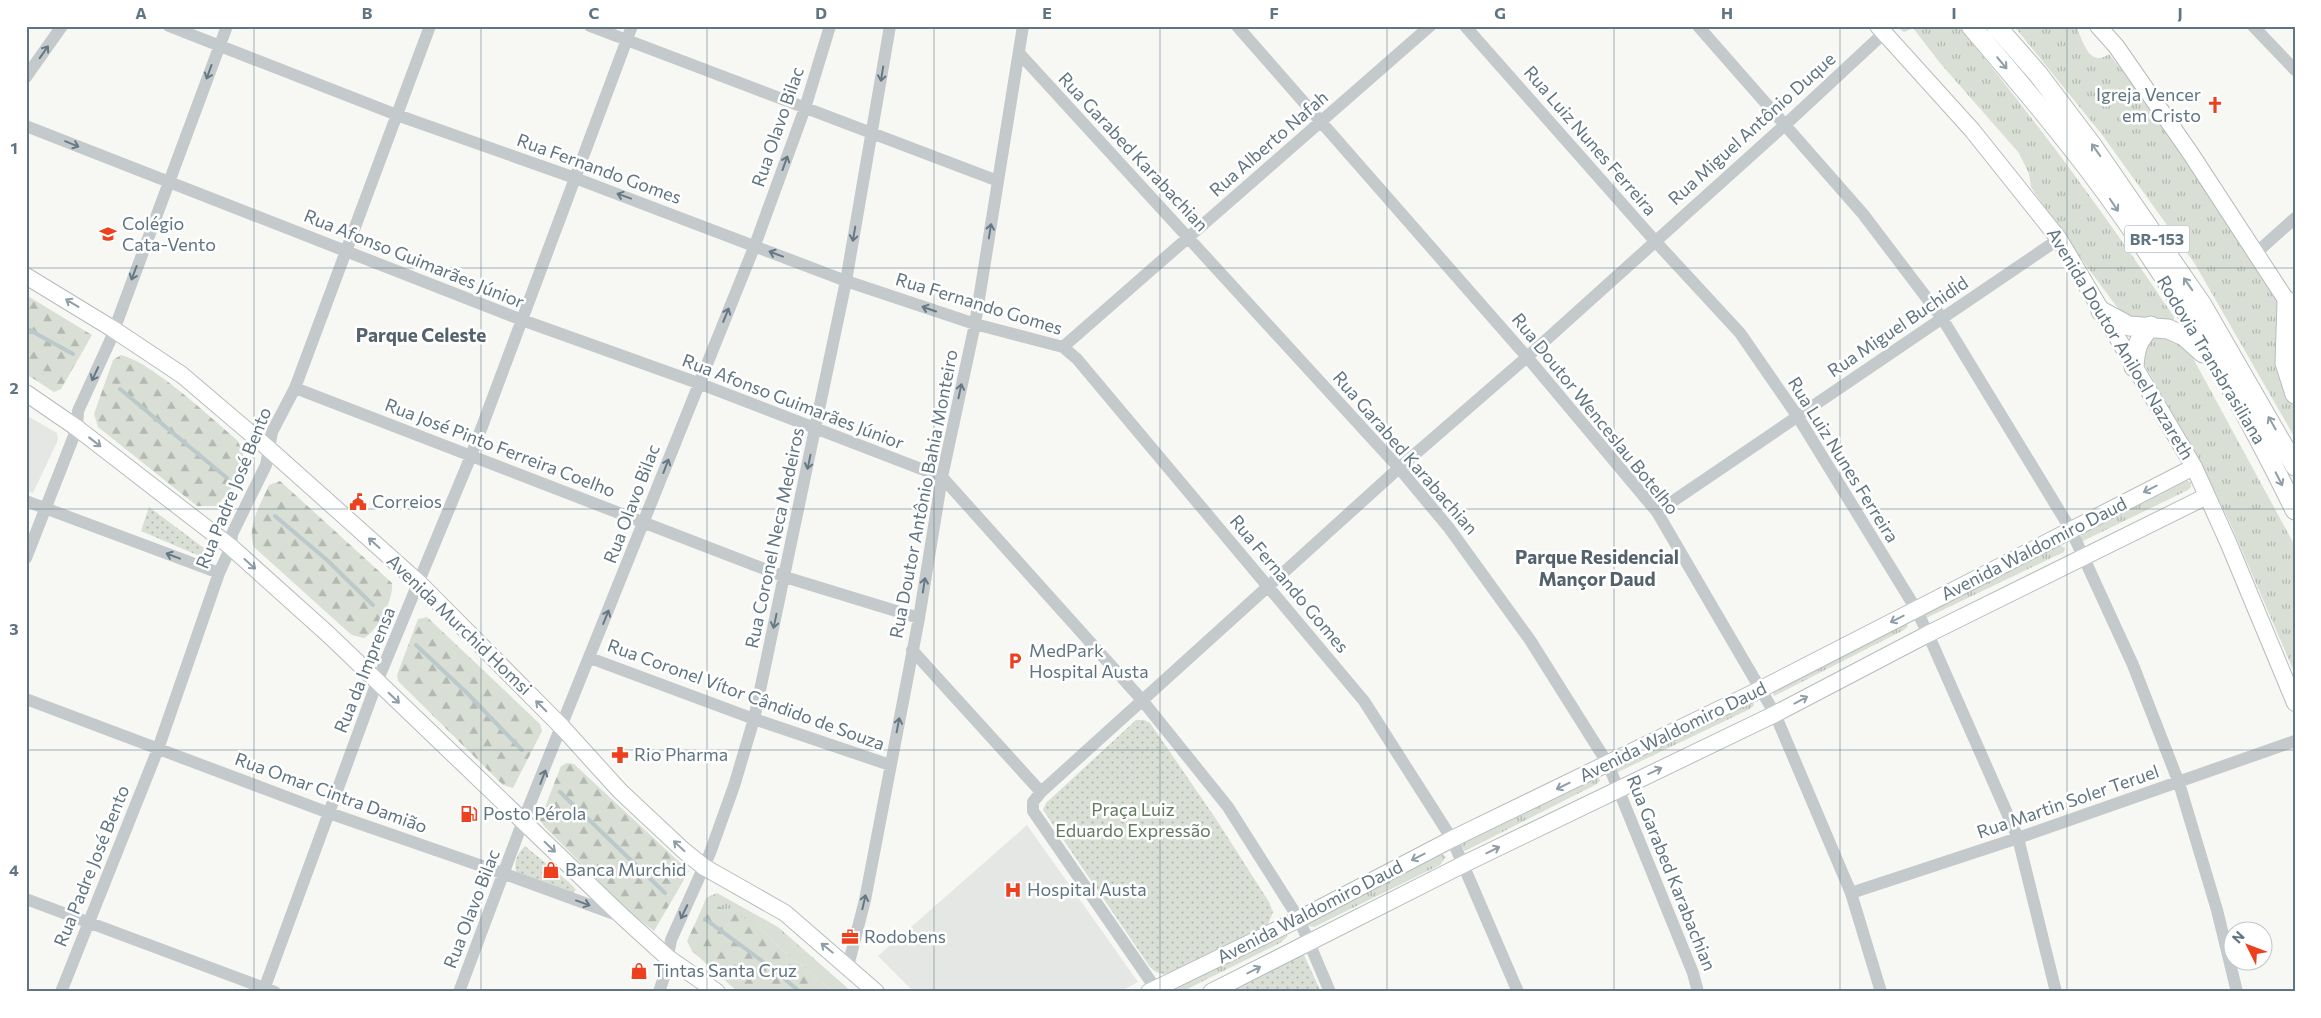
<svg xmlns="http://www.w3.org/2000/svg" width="2321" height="1018" font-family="Commissioner,sans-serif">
  <defs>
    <pattern id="grass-tufts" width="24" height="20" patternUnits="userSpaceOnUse" patternTransform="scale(1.25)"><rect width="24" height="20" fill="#d9dfd4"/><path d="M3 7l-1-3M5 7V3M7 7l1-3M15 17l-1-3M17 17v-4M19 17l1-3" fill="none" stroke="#b3b9b1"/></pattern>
    <pattern id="forest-firs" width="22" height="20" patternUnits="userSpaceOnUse" patternTransform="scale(1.25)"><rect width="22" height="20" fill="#d9dfd4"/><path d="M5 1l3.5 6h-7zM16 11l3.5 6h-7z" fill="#b3b9b1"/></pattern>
    <pattern id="park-dots" width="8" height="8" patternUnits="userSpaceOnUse" patternTransform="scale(1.25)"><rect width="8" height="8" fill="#d9dfd4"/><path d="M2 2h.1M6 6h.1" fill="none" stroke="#b3b9b1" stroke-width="1.8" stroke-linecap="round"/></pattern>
  </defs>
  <rect width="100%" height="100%" fill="#f7f7f4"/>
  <path fill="#e5e7e5" d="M26,415L57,433L58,440L33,493L26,491Z
    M1027,825L1138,982L1119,992H914L878,956Z"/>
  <path fill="url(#grass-tufts)" d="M1896,26H1958C2035,119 2107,217 2174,317V321L2130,319L2117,307L2065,237L2031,187L2029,174L2019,153L1940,63L1913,28L1904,32Z
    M2014,26H2076C2083,41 2089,68 2109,54L2169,130L2280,303L2286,386L2295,407V438L2195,264L2103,136Z
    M2166,334L2188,349L2194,360L2295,546V674L2231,525L2202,465L2143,362L2147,337Z
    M2187,481L2191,482V487L2188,490L2083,541L2080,538L2082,534Z
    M2058,545L2065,548L2064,552L1926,618L1924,615L1925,611Z
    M1906,622L1908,626L1904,630L1774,696L1773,692Z
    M1753,700L1754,705L1750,709L1616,773L1615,766Z
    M1596,775L1600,780L1597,784L1465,851L1461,846L1463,843Z
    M1441,853L1446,857L1440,865L1314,927L1308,926L1306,921Z
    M717,893L778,927L852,992H834L779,947L757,924L703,906L706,898Z
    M1286,933L1288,936L1280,943L1181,992H1168Z"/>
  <path fill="url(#forest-firs)" d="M26,295L92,335L61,389L54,392L26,374Z
    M121,355C153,363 210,417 237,440C254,469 235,483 217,506H197L98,427L94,414L113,360Z
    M280,481L392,583C394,598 378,631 364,638L352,635L346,630L254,547C246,526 261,504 269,485Z
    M427,617L540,724L542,731L513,788L503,785L398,681L397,675L418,619Z
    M567,763L574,764L689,871L654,931L629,912L545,827L540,820L561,766Z
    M703,906H718L757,924L779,947L834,992H738L692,951L687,941Z"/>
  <path fill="url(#park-dots)" d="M149,507L208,551V557H202L141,531Z
    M1136,720H1144L1150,723L1216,819L1269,902L1273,912L1267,927L1172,973C1162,975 1157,974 1150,967L1043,810L1046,803Z
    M525,846L571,884L576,890L573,893L516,873C514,861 517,854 525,846Z
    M1297,954L1304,955L1321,992H1223Z"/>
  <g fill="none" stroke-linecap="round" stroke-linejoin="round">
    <path stroke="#bbc8cc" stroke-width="4" d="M26,328L73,354
      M120,389L227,478
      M275,516L327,560L373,605
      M416,645L467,693L522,750
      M560,792L665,893
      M705,919L773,969L800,992"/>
    <g stroke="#b7bcbf" stroke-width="18">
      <path id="major" d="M1878,26L1972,130L2059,239L2194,467L2228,542L2295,703
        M2098,26L2116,46L2191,154L2294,312
        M26,276L113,329L182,375L269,449L419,583L562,727L620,791L683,850L704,867L785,913L876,992
        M26,393L77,428L231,547L329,635L624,918L667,957L717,992
        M1149,992L1299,919L1452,839L1761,689L2194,467
        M1211,992L1464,864L1775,714L1928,634L2207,496"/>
    </g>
    <g stroke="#b8bcbf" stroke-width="21">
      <path id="highway" d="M1971,26C2017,80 2063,134 2105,191C2177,290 2241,399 2295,510
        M1996,26L2038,74L2091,144L2202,305L2295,466
        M2287,301L2285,363L2295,394
        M2101,311L2129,326L2168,329L2184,336L2203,353
        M2134,367C2135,348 2138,340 2151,326"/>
    </g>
    <path stroke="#c4c9cc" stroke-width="12" d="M169,26L397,115L575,178L846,281L975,324L1063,347L1077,359L1364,701L1452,839L1518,992
      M590,26L998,181
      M1237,26L1527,357L1657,512L1775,714L1851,893L1881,992
      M1465,26L1655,241L1740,333L1798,417L1916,609L1928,634L2018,838L2056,992
      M1698,26L1863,214L1942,318L2071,530L2133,665L2179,783L2217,910L2237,992
      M2253,26L2295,70
      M1019,53L1399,468L1449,528L1530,640L1608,764L1693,973L1698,992
      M26,77L62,26
      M26,126L522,320L698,383L942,477L1142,700L1228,807L1299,919L1330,992
      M2256,253L2295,218
      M1063,347L1430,26
      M295,388L785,577L919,618
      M26,501L219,573
      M1657,512L2059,239
      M26,558L77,428L78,411L110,341L227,26
      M912,650L1041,792L1033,802V811L1158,992
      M590,658L754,719L890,765
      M26,699L329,813L505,874L620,916
      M1041,792L1399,468L1527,357L1786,124L1884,33
      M1851,893L2018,838L2295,741
      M26,899L275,992
      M848,966L865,900L919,618L942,477L975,324L1023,26
      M61,992L158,749L219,573L231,547L232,534L266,465L272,432L295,388L430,26
      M263,992L377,682L471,456L632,26
      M459,992L523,821L755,245L805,108L830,26
      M659,992L664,977L671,940L710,853L734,786L754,719L846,281L890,26"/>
    <use href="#major" stroke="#fff" stroke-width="16"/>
    <use href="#highway" stroke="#fff" stroke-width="19"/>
  </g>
  <defs><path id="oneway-shaft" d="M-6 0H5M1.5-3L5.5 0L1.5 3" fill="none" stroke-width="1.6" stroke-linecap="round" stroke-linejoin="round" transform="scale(1.25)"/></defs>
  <g stroke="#657985">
    <use href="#oneway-shaft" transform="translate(44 52) rotate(-55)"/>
    <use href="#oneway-shaft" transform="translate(209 72) rotate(110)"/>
    <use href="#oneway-shaft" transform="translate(882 74) rotate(99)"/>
    <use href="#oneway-shaft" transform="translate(72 144) rotate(22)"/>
    <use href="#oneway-shaft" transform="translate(785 163) rotate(-70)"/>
    <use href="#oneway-shaft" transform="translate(624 196) rotate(-160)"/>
    <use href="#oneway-shaft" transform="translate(990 231) rotate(-81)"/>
    <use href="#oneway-shaft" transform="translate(854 234) rotate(100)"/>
    <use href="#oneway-shaft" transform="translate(776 254) rotate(-159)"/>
    <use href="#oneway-shaft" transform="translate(134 273) rotate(111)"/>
    <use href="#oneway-shaft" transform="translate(929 309) rotate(-161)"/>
    <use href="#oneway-shaft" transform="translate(726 315) rotate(-68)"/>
    <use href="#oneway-shaft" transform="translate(95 374) rotate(115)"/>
    <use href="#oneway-shaft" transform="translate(960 391) rotate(-78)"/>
    <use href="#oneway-shaft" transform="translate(809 462) rotate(102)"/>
    <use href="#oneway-shaft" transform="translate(666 466) rotate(-69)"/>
    <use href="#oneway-shaft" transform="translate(173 556) rotate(-159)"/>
    <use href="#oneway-shaft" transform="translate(924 585) rotate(-81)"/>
    <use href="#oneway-shaft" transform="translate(606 617) rotate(-68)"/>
    <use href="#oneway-shaft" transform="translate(775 621) rotate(102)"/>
    <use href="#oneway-shaft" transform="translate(898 725) rotate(-79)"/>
    <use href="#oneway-shaft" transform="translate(543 777) rotate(-69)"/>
    <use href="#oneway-shaft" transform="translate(864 902) rotate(-77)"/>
    <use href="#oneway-shaft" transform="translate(583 903) rotate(20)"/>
    <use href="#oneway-shaft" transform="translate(684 912) rotate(116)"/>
  </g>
  <g stroke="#909ea7">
    <use href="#oneway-shaft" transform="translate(2002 63) rotate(50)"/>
    <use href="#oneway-shaft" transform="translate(2096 150) rotate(-125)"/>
    <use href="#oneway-shaft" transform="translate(2114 205) rotate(56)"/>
    <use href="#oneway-shaft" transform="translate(2188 284) rotate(-125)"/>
    <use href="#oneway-shaft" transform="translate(72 303) rotate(-149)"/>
    <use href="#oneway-shaft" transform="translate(2272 423) rotate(-120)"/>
    <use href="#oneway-shaft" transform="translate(95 442) rotate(38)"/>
    <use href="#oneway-shaft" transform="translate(2279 479) rotate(63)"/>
    <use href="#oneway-shaft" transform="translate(2150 489) rotate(153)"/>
    <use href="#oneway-shaft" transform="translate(374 543) rotate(-138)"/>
    <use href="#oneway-shaft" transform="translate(250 564) rotate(42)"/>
    <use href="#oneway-shaft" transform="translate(1897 619) rotate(153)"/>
    <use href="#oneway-shaft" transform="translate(394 698) rotate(44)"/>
    <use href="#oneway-shaft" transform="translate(1801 700) rotate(-28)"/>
    <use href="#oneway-shaft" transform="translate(541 706) rotate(-135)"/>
    <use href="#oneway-shaft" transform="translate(1655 771) rotate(-25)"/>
    <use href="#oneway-shaft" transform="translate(1563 786) rotate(154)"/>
    <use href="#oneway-shaft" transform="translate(679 846) rotate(-137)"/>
    <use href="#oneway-shaft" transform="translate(550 847) rotate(44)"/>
    <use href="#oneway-shaft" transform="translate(1493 850) rotate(-26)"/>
    <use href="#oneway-shaft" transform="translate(1418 857) rotate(153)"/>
    <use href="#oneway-shaft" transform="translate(827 948) rotate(-141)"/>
    <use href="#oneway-shaft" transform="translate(1254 970) rotate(-27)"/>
  </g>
  <path fill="none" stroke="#607581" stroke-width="1" stroke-opacity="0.55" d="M254,26V992M481,26V992M707,26V992M934,26V992M1160,26V992M1387,26V992M1614,26V992M1840,26V992M2067,26V992M26,268H2295M26,509H2295M26,750H2295"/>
  <defs>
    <g id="church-bare" transform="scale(1.35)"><path d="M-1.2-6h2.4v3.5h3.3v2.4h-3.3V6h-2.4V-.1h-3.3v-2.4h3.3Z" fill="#ed401e" stroke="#fff" stroke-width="2.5" paint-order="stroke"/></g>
    <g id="school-bare" transform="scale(1.35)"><path d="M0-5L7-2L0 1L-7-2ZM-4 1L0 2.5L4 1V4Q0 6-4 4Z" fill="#ed401e" stroke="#fff" stroke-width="2.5" paint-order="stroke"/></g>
    <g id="civic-bare" transform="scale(1.35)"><path d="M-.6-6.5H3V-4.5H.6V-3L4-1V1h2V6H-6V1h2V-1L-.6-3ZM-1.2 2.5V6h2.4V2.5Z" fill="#ed401e" stroke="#fff" stroke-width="2.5" paint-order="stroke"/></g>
    <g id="parking-bare" transform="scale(1.35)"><path d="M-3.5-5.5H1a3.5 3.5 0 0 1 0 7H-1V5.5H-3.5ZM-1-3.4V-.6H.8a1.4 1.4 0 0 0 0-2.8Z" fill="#ed401e" stroke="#fff" stroke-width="2.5" paint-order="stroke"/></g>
    <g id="pharmacy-bare" transform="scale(1.35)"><path d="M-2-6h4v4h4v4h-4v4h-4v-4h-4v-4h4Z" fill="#ed401e" stroke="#fff" stroke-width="2.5" paint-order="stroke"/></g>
    <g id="fuel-bare" transform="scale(1.35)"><path d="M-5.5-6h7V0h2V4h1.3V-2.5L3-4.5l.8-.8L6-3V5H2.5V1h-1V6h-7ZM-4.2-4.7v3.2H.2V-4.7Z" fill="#ed401e" stroke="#fff" stroke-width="2.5" paint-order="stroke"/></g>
    <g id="shop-bare" transform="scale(1.35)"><path d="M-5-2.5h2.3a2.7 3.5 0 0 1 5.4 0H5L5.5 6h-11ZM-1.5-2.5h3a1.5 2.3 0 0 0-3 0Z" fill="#ed401e" stroke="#fff" stroke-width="2.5" paint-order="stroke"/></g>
    <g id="hospital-bare" transform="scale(1.35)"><path d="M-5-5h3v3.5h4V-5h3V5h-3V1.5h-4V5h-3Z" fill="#ed401e" stroke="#fff" stroke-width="2.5" paint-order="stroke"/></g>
    <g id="office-bare" transform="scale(1.35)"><path d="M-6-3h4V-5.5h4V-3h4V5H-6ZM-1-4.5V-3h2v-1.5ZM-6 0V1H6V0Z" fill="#ed401e" stroke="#fff" stroke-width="2.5" paint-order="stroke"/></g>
  </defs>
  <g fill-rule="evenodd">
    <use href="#church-bare" x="2215" y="105"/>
    <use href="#school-bare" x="108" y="234"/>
    <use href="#civic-bare" x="358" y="502"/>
    <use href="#parking-bare" x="1015" y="661"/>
    <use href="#pharmacy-bare" x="620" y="755"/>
    <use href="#fuel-bare" x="469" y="814"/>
    <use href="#shop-bare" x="551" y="870"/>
    <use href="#hospital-bare" x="1013" y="890"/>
    <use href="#office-bare" x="850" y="937"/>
    <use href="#shop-bare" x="639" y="971"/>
  </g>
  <g text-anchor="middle" stroke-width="5" stroke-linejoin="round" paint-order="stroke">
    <rect fill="#fff" stroke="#909ea7" stroke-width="1" x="2124.5" y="225.5" width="65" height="27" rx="4"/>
    <g font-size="16" font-weight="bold" fill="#607581">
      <text x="2157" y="245">BR-153</text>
    </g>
    <g font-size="18" fill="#607581" stroke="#fff" text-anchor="start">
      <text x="2201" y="101" text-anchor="end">Igreja Vencer<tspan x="2201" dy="21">em Cristo</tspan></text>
      <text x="122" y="230">Colégio<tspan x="122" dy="21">Cata-Vento</tspan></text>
      <text x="372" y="508">Correios</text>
      <text x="1029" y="657">MedPark<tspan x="1029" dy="21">Hospital Austa</tspan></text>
      <text x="634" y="761">Rio Pharma</text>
      <text x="483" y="820">Posto Pérola</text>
      <text x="565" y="876">Banca Murchid</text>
      <text x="1027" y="896">Hospital Austa</text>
      <text x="864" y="943">Rodobens</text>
      <text x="653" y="977">Tintas Santa Cruz</text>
    </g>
    <g font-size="18" fill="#607581" stroke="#fff">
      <text transform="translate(778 127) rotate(-71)" y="6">Rua Olavo Bilac</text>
      <text transform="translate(1752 129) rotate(-42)" y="6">Rua Miguel Antônio Duque</text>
      <text transform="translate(1590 141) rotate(49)" y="6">Rua Luiz Nunes Ferreira</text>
      <text transform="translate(1269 144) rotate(-41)" y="6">Rua Alberto Nafah</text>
      <text transform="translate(1133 152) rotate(47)" y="6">Rua Garabed Karabachian</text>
      <text transform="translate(599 169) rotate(20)" y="6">Rua Fernando Gomes</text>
      <text transform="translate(414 259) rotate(22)" y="6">Rua Afonso Guimarães Júnior</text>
      <text transform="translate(979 304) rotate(17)" y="6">Rua Fernando Gomes</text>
      <text transform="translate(1898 327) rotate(-34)" y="6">Rua Miguel Buchidid</text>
      <text transform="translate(2120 344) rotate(59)" y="6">Avenida Doutor Aniloel Nazareth</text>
      <text transform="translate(2211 360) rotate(59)" y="6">Rodovia Transbrasiliana</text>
      <text transform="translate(793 402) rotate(21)" y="6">Rua Afonso Guimarães Júnior</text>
      <text transform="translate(1595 414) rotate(51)" y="6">Rua Doutor Wenceslau Botelho</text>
      <text transform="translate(500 448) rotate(21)" y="6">Rua José Pinto Ferreira Coelho</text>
      <text transform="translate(1405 453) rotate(49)" y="6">Rua Garabed Karabachian</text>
      <text transform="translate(1843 460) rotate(58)" y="6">Rua Luiz Nunes Ferreira</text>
      <text transform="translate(234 488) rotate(-68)" y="6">Rua Padre José Bento</text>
      <text transform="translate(924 494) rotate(-79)" y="6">Rua Doutor Antônio Bahia Monteiro</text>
      <text transform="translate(632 504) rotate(-69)" y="6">Rua Olavo Bilac</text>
      <text transform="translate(775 538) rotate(-78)" y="6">Rua Coronel Neca Medeiros</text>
      <text transform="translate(2034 549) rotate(-27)" y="6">Avenida Waldomiro Daud</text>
      <text transform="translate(1289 584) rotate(50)" y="6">Rua Fernando Gomes</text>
      <text transform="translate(459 625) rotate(44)" y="6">Avenida Murchid Homsi</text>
      <text transform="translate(365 670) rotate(-68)" y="6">Rua da Imprensa</text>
      <text transform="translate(746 695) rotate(20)" y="6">Rua Coronel Vítor Cândido de Souza</text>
      <text transform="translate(1673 732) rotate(-26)" y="6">Avenida Waldomiro Daud</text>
      <text transform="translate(331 793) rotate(20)" y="6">Rua Omar Cintra Damião</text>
      <text transform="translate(2068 802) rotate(-19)" y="6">Rua Martin Soler Teruel</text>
      <text transform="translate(92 866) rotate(-68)" y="6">Rua Padre José Bento</text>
      <text transform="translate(1671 873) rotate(68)" y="6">Rua Garabed Karabachian</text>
      <text transform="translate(472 909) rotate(-69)" y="6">Rua Olavo Bilac</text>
      <text transform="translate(1310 912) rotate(-27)" y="6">Avenida Waldomiro Daud</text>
    </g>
    <g font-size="18" fill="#667860" stroke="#fff">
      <text x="1133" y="816">Praça Luiz<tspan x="1133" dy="21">Eduardo Expressão</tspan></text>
    </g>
    <g font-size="19" font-weight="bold" fill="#53626b" stroke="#fff">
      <text x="421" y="342">Parque Celeste</text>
      <text x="1597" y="564">Parque Residencial<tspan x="1597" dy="22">Mançor Daud</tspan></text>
    </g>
  </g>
  <rect width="2321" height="1018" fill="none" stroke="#ffffff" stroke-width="55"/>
  <g transform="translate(2248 946) rotate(312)"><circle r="24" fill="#ffffff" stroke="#bfc8cd"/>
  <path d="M0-4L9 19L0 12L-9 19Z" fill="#ed401e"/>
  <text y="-8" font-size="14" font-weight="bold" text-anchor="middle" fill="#607581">N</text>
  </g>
  <rect x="28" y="28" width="2266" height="962" fill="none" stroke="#607581" stroke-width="2"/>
  <g font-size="16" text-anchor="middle" font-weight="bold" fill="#607581">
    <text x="141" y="19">A</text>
    <text x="367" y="19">B</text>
    <text x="594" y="19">C</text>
    <text x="821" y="19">D</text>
    <text x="1047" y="19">E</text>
    <text x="1274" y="19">F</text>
    <text x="1500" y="19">G</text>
    <text x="1727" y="19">H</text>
    <text x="1954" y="19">I</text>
    <text x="2180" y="19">J</text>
    <text x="14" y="154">1</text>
    <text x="14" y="394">2</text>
    <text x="14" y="635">3</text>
    <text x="14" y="876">4</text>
  </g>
</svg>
